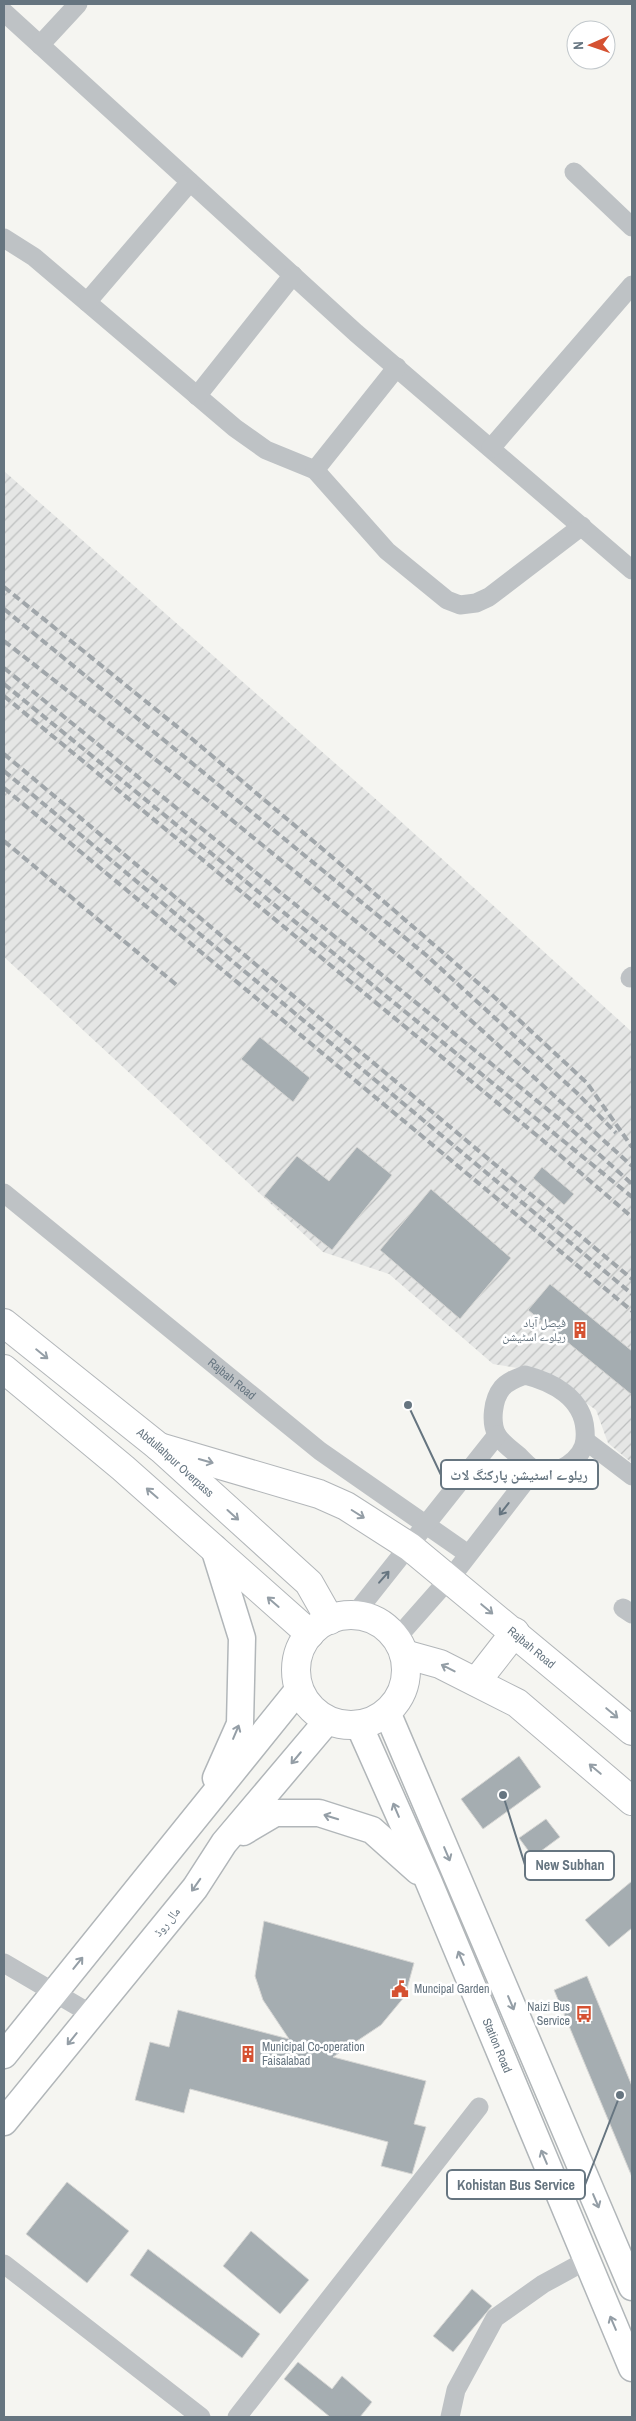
<svg xmlns="http://www.w3.org/2000/svg" width="636" height="2421" font-family="'Archivo Narrow','Noto Naskh Arabic',sans-serif">
  <defs>
    <pattern id="industrial-furrows" width="10" height="10" patternUnits="userSpaceOnUse" patternTransform="scale(1.25)"><rect width="10" height="10" fill="#e5e6e5"/><path d="M-1 1l2-2M0 10L10 0M9 11l2-2" fill="none" stroke="#bdbfbf"/></pattern>
  </defs>
  <rect width="100%" height="100%" fill="#f5f5f1"/>
  <path fill="url(#industrial-furrows)" d="M4,471L396,817L632,1032V1463L608,1443L596,1410L542,1372L493,1364L389,1274L323,1252L4,957Z"/>
  <path fill="#a5adb1" stroke="#d6d6d4" d="M260,1037L310,1078L293,1102L241,1059Z
    M357,1147L392,1175L332,1250L264,1196L297,1156L329,1181Z
    M542,1167L574,1194L564,1205L533,1178Z
    M431,1189L511,1258L460,1319L380,1250Z
    M550,1284L632,1351V1395L528,1310Z
    M519,1756L541,1787L483,1829L461,1799Z
    M546,1819L560,1837L533,1857L519,1838Z
    M632,1881V1928L609,1947L585,1920Z
    M264,1921L414,1963L405,1996L381,2025L333,2057L426,2081L414,2124L426,2127L412,2174L381,2166L388,2142L190,2089L184,2113L135,2100L150,2042L169,2047L178,2010L289,2039L263,2000L255,1976Z
    M587,1976L632,2086V2177L554,1990Z
    M67,2182L129,2231L87,2283L26,2234Z
    M251,2231L309,2280L280,2314L223,2266Z
    M148,2249L260,2334L242,2358L130,2275Z
    M472,2289L492,2306L453,2352L433,2336Z
    M298,2362L332,2389L342,2376L372,2402L360,2417H330L284,2379Z"/>
  <g fill="none" stroke-linecap="round" stroke-linejoin="round">
    <g stroke="#b1b6b9" stroke-width="29">
      <g id="secondary">
        <path d="M214,1548L242,1638L240,1724L216,1778"/>
        <path d="M387,1712L632,2287"/>
        <path id="s2" d="M359,1725L428,1880L632,2368"/>
        <path d="M243,1832L275,1813H319L372,1830L418,1871"/>
        <path d="M4,2055L299,1689"/>
        <path d="M4,2122L195,1888L224,1843L328,1720"/>
      </g>
    </g>
    <g stroke="#b2b6b9" stroke-width="30">
      <g id="primary">
        <path id="s3" d="M4,1323L159,1447L309,1583L330,1620"/>
        <path d="M4,1369L123,1468L310,1634"/>
        <path id="s4" d="M159,1447L319,1494L346,1506L410,1547L632,1731"/>
        <circle cx="351" cy="1670" r="55"/>
        <path d="M404,1654L440,1664L517,1703L632,1801"/>
        <path d="M476,1682L515,1632"/>
      </g>
    </g>
    <g stroke="#bec2c5" stroke-width="19">
      <path d="M4,12L356,333L632,570"/>
      <path d="M40,45L78,4"/>
      <path d="M574,172L632,227"/>
      <path d="M4,238L34,257L235,428L266,450L315,470L387,551L447,600L460,605L476,603L489,597L582,526"/>
      <path d="M87,302L190,182"/>
      <path d="M197,396L293,275"/>
      <path d="M491,448L632,285"/>
      <path d="M315,470L397,367"/>
      <path d="M630,978L632,976"/>
      <path id="s1" d="M4,1193L320,1451L468,1554"/>
      <path d="M525,1375C553,1382 583,1398 585,1430C586,1442 584,1451 574,1460C567,1467 553,1474 543,1473C533,1472 526,1463 519,1456C512,1450 502,1443 497,1435C490,1422 493,1399 502,1388C508,1381 517,1378 525,1375Z"/>
      <path d="M586,1441L632,1476"/>
      <path d="M623,1608L632,1614"/>
      <path d="M354,1615L497,1435"/>
      <path d="M396,1639L456,1571L534,1470"/>
      <path d="M4,1963L91,2014"/>
      <path d="M4,2264L201,2417"/>
      <path d="M237,2417L479,2107"/>
      <path d="M450,2417L456,2390L495,2318L543,2284L587,2260"/>
    </g>
    <use href="#secondary" stroke="#fff" stroke-width="26"/>
    <use href="#primary" stroke="#fff" stroke-width="28"/>
    <path stroke="#a0a6aa" stroke-width="4" stroke-dasharray="8 4" stroke-linecap="butt" d="M4,587L185,733L338,862L491,994L587,1083L632,1147
      M4,609L426,955L577,1093L616,1133
      M4,641L211,803L413,968L632,1166
      M4,668L563,1122L632,1184
      M4,684L632,1197
      M4,696L540,1138L632,1217
      M4,754L632,1279
      M4,771L632,1294
      M4,788L632,1311
      M4,841L179,987"/>
  </g>
  <defs><path id="oneway-shaft" d="M-6 0H5M1.5-3L5.5 0L1.5 3" fill="none" stroke-width="1.6" stroke-linecap="round" stroke-linejoin="round" transform="scale(1.25)"/></defs>
  <g stroke="#949ea6">
    <use href="#oneway-shaft" transform="translate(42 1354) rotate(39)"/>
    <use href="#oneway-shaft" transform="translate(206 1461) rotate(16)"/>
    <use href="#oneway-shaft" transform="translate(152 1493) rotate(-139)"/>
    <use href="#oneway-shaft" transform="translate(358 1514) rotate(32)"/>
    <use href="#oneway-shaft" transform="translate(233 1515) rotate(42)"/>
    <use href="#oneway-shaft" transform="translate(273 1602) rotate(-139)"/>
    <use href="#oneway-shaft" transform="translate(487 1609) rotate(40)"/>
    <use href="#oneway-shaft" transform="translate(448 1668) rotate(-153)"/>
    <use href="#oneway-shaft" transform="translate(612 1713) rotate(40)"/>
    <use href="#oneway-shaft" transform="translate(236 1732) rotate(-67)"/>
    <use href="#oneway-shaft" transform="translate(296 1758) rotate(130)"/>
    <use href="#oneway-shaft" transform="translate(595 1769) rotate(-140)"/>
    <use href="#oneway-shaft" transform="translate(396 1810) rotate(-113)"/>
    <use href="#oneway-shaft" transform="translate(331 1817) rotate(-163)"/>
    <use href="#oneway-shaft" transform="translate(447 1854) rotate(67)"/>
    <use href="#oneway-shaft" transform="translate(196 1885) rotate(125)"/>
    <use href="#oneway-shaft" transform="translate(461 1958) rotate(-113)"/>
    <use href="#oneway-shaft" transform="translate(78 1963) rotate(-51)"/>
    <use href="#oneway-shaft" transform="translate(511 2003) rotate(67)"/>
    <use href="#oneway-shaft" transform="translate(72 2039) rotate(129)"/>
    <use href="#oneway-shaft" transform="translate(544 2157) rotate(-113)"/>
    <use href="#oneway-shaft" transform="translate(596 2201) rotate(67)"/>
    <use href="#oneway-shaft" transform="translate(613 2323) rotate(-113)"/>
  </g>
  <g stroke="#667580">
    <use href="#oneway-shaft" transform="translate(504 1509) rotate(128)"/>
    <use href="#oneway-shaft" transform="translate(384 1577) rotate(-49)"/>
  </g>
  <defs>
    <g id="building-bare" transform="scale(1.35)"><path d="M-4-6H4V6H1V3H-1V6H-4ZM-2.5-4.3h1.7v1.8h-1.7ZM.8-4.3h1.7v1.8H.8ZM-2.5-1h1.7V.8h-1.7ZM.8-1h1.7V.8H.8Z" fill="#d55131" stroke="#fff" stroke-width="2.5" paint-order="stroke"/></g>
    <g id="civic-bare" transform="scale(1.35)"><path d="M-.6-6.5H3V-4.5H.6V-3L4-1V1h2V6H-6V1h2V-1L-.6-3ZM-1.2 2.5V6h2.4V2.5Z" fill="#d55131" stroke="#fff" stroke-width="2.5" paint-order="stroke"/></g>
    <g id="bus-bare" transform="scale(1.35)"><path d="M-5-6H5V4H4V6H2V4H-2V6H-4V4H-5ZM-3.5-4V0h7V-4ZM-3.5 1.2v1.5H-2V1.2ZM2 1.2v1.5H3.5V1.2Z" fill="#d55131" stroke="#fff" stroke-width="2.5" paint-order="stroke"/></g>
  </defs>
  <g fill-rule="evenodd">
    <use href="#building-bare" x="580" y="1330"/>
    <use href="#civic-bare" x="400" y="1989"/>
    <use href="#bus-bare" x="584" y="2014"/>
    <use href="#building-bare" x="248" y="2054"/>
  </g>
  <g text-anchor="middle" stroke-width="5" stroke-linejoin="round" paint-order="stroke">
    <g font-size="12" fill="#667580" stroke="#fff" text-anchor="end">
      <text x="566" y="1327">فیصل آباد<tspan x="566" dy="14">ریلوے اسٹیشن</tspan></text>
      <text x="414" y="1993" text-anchor="start">Muncipal Garden</text>
      <text x="570" y="2011">Naizi Bus<tspan x="570" dy="14">Service</tspan></text>
      <text x="262" y="2051" text-anchor="start">Municipal Co-operation<tspan x="262" dy="14">Faisalabad</tspan></text>
    </g>
    <g font-size="12" fill="#667580" stroke="#fff">
      <text dy="4" stroke="none"><textPath href="#s1" startOffset="294">Rajbah Road</textPath></text>
      <text dy="4" stroke="none"><textPath href="#s3" startOffset="221">Abdullahpur Overpass</textPath></text>
      <text dy="4" stroke="none"><textPath href="#s4" startOffset="430">Rajbah Road</textPath></text>
      <text transform="translate(167 1922) rotate(-51)" y="4">مال روڈ</text>
      <text dy="4" stroke="none"><textPath href="#s2" startOffset="349">Station Road</textPath></text>
    </g>
  </g>
  <path fill="none" stroke="#667580" stroke-width="2" d="M408 1405L441 1475M503 1795L525 1865M620 2095L585 2185"/>
  <g fill="#667580" stroke="#fff" stroke-width="2">
    <circle cx="408" cy="1405" r="5"/>
    <circle cx="503" cy="1795" r="5"/>
    <circle cx="620" cy="2095" r="5"/>
  </g>
  <g fill="#fff" stroke="#667580" stroke-width="2">
    <rect x="441" y="1460" width="157" height="29" rx="5"/>
    <rect x="525" y="1851" width="89" height="29" rx="5"/>
    <rect x="447" y="2170" width="138" height="29" rx="5"/>
  </g>
  <g font-size="14" text-anchor="middle" font-weight="bold" fill="#667580">
    <text x="519" y="1480">ریلوے اسٹیشن پارکنگ لاٹ</text>
    <text x="570" y="1870">New Subhan</text>
    <text x="516" y="2190">Kohistan Bus Service</text>
  </g>
  <rect width="636" height="2421" fill="none" stroke="#667580" stroke-width="10"/>
  <g transform="translate(591 45) rotate(268)"><circle r="24" fill="#ffffff" stroke="#c2c8cc"/>
  <path d="M0-4L9 19L0 12L-9 19Z" fill="#d55131"/>
  <text y="-8" font-size="14" font-weight="bold" text-anchor="middle" fill="#667580">N</text>
  </g>
</svg>
